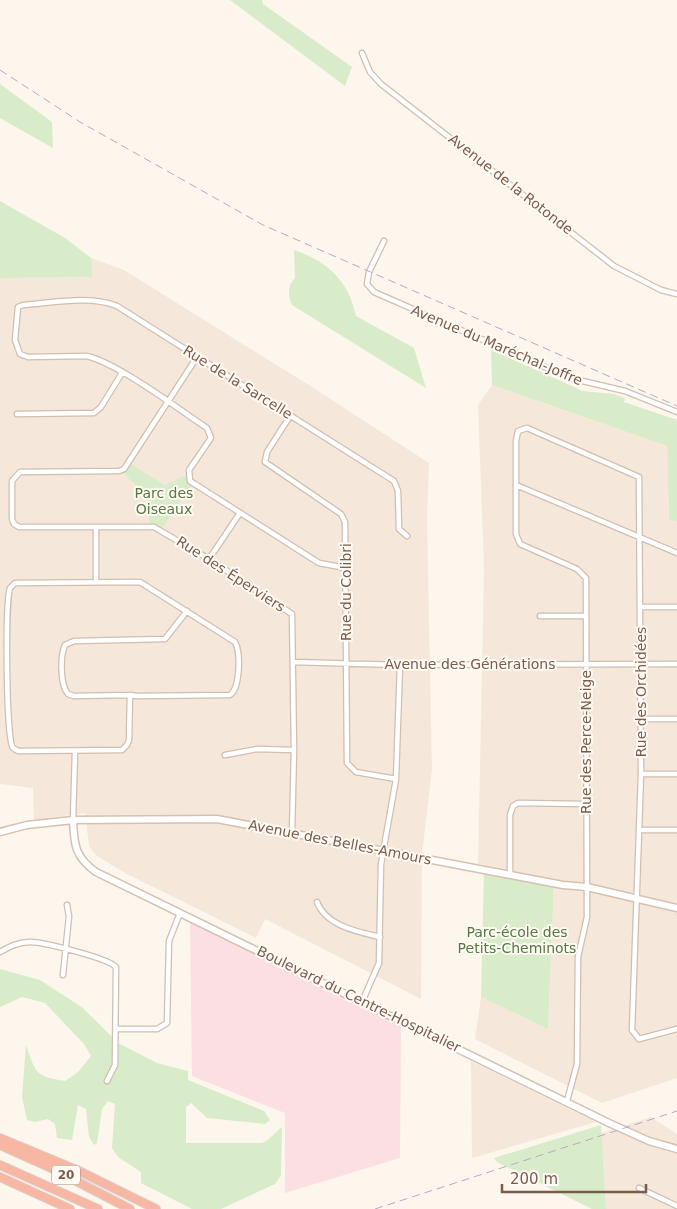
<svg xmlns="http://www.w3.org/2000/svg" width="677" height="1209" font-family="'DejaVu Sans',sans-serif">
  <rect width="100%" height="100%" fill="#fdf6ec"/>
  <path fill="#f5e8da" d="M91,258L124,270L312,387L429,463L427,516L432,769L422,854L421,999L265,919L256,938L127,874L97,856L89,846L85,813L34,820L33,788L0,784V278L91,277Z
    M492,385L667,446L669,520L677,521V1078L602,1103L475,1039L481,997L548,1029L554,883L478,864L484,568L478,405Z
    M471,1061L596,1122L472,1158Z
    M651,1117L677,1134V1209H606L601,1133Z"/>
  <path fill="#fbdfe3" d="M190,921L401,1025L400,1158L285,1193V1113L192,1076Z"/>
  <path fill="#d8ecc9" d="M230,0H262L263,4L352,67L345,86Z
    M0,84L52,122L53,148L0,118Z
    M0,201L65,238L91,258L92,277L0,278Z
    M294,250C327,261 349,281 356,316L414,348L426,388L292,305C288,295 287,286 295,278Z
    M491,350L583,391L614,394L625,398L624,402L677,420V521L669,520L667,446L492,385Z
    M129,463L165,485L188,474L193,483L161,530L149,526V496L129,479L122,471Z
    M484,869L554,883L548,1029L481,997Z
    M0,969L40,980L83,1008L118,1043L157,1063L188,1071V1080L264,1111L270,1120L265,1124L207,1118L191,1103L186,1107V1143H262C271,1139 274,1133 282,1127L281,1175L275,1184L221,1209H192L141,1183V1172L118,1157L112,1148L115,1104L108,1101L102,1109L97,1143L94,1145L89,1137L86,1109L78,1105L72,1140L57,1138L55,1124L48,1119L35,1122L27,1120L22,1097L26,1045C36,1073 34,1076 65,1081L78,1072L91,1056L84,1044L45,1003L22,997L0,1007Z
    M601,1125L606,1209H592L497,1162L494,1158Z"/>
  <g fill="none" stroke-linecap="round" stroke-linejoin="round">
    <g stroke="#d1beb0" stroke-width="7">
      <path id="street" d="M362,53L370,72L381,84L614,266L661,290L677,294
        M384,241L369,272L367,284L374,292L570,378L625,391L677,412
        M197,357L124,469L119,471L20,472L12,481V519L14,524L19,527H154L209,559L292,614L294,750L292,833
        M17,414L94,413L101,407L122,373
        M290,416L267,452L265,462L341,514L345,522L347,763L356,772L396,779
        M516,485L677,553
        M96,527V582
        M209,559L240,513
        M346,568L319,563L190,481L189,470L211,438L207,428C177,408 119,364 87,356L28,357L20,354L15,340L18,307L23,305C52,303 89,295 117,306L394,481L398,491L399,529L407,536
        M641,607H677
        M540,616H586
        M293,662L400,665L677,664
        M130,695L129,740L127,745L122,750L18,751L13,748C6,740 5,604 10,588L15,583L140,582L235,642C241,653 240,688 230,695L137,696L130,695L74,696L68,694C60,685 60,656 65,645L74,641L165,639L187,611
        M641,719H677
        M225,755L257,749L294,750
        M641,774H677
        M73,820L75,752
        M640,830H677
        M510,874V815L513,806L518,803L585,804
        M317,902C326,926 358,932 380,937
        M0,952C9,947 18,942 30,942C43,942 108,958 116,967L115,1065L107,1081
        M63,975L69,916L67,905
        M362,1002L379,963L381,864L396,779L400,665
        M116,1029H157L167,1023L169,941L180,913
        M567,1101L577,1064L578,957L587,917L586,578L577,569L520,544L516,534V441L518,431L527,428L639,477L641,774L632,1030L639,1039L677,1029
        M639,1188L677,1206"/>
    </g>
    <g stroke="#d6c0b0" stroke-width="9">
      <path id="secondary" d="M73,820C74,845 75,857 96,872L609,1123L649,1141L677,1149
        M0,832L27,825L73,820L217,819L563,885L587,887L677,908"/>
    </g>
    <g stroke="#dad1cd" stroke-width="10">
      <path id="highway" d="M0,1138L77,1170L156,1209
        M0,1145L51,1168L130,1209
        M0,1165L98,1209
        M0,1177L70,1209"/>
    </g>
    <use href="#street" stroke="#fff" stroke-width="4.5"/>
    <use href="#secondary" stroke="#fff" stroke-width="6"/>
    <use href="#highway" stroke="#f7b7a3" stroke-width="8"/>
    <path stroke="#b9a8c9" stroke-width="1" stroke-dasharray="8 5" stroke-linecap="butt" d="M0,70L80,122L263,225L677,406
      M375,1209L677,1111"/>
  </g>
  <g text-anchor="middle" stroke-width="4" stroke-linejoin="round" paint-order="stroke">
    <rect fill="#fffaf3" stroke="#a28b7f" stroke-width="1" x="52" y="1165.5" width="28" height="19" rx="4"/>
    <g font-size="12" font-weight="bold" fill="#7a5c4d">
      <text x="66" y="1179">20</text>
    </g>
    <g font-size="14" fill="#7a5c4d" stroke="#fffaf3">
      <text transform="translate(511 184) rotate(38)" y="5">Avenue de la Rotonde</text>
      <text transform="translate(497 345) rotate(23)" y="5">Avenue du Maréchal-Joffre</text>
      <text transform="translate(238 382) rotate(32)" y="5">Rue de la Sarcelle</text>
      <text transform="translate(231 574) rotate(33)" y="5">Rue des Éperviers</text>
      <text transform="translate(346 592) rotate(-90)" y="5">Rue du Colibri</text>
      <text x="470" y="669">Avenue des Générations</text>
      <text transform="translate(641 692) rotate(-90)" y="5">Rue des Orchidées</text>
      <text transform="translate(586 742) rotate(-90)" y="5">Rue des Perce-Neige</text>
      <text transform="translate(340 842) rotate(11)" y="5">Avenue des Belles-Amours</text>
      <text transform="translate(359 999) rotate(26)" y="5">Boulevard du Centre-Hospitalier</text>
    </g>
    <g font-size="14" fill="#537a41" stroke="#fffaf3">
      <text x="164" y="498">Parc des<tspan x="164" dy="16">Oiseaux</tspan></text>
      <text x="517" y="937">Parc-école des<tspan x="517" dy="16">Petits-Cheminots</tspan></text>
    </g>
  </g>
  <path d="M502 1184v8h144v-8" fill="none" stroke="#7a5c4d" stroke-width="2.5"/>
  <text x="510" y="1184" font-size="15" fill="#7a5c4d" stroke="#fffaf3" stroke-width="4" paint-order="stroke">200 m</text>
</svg>
